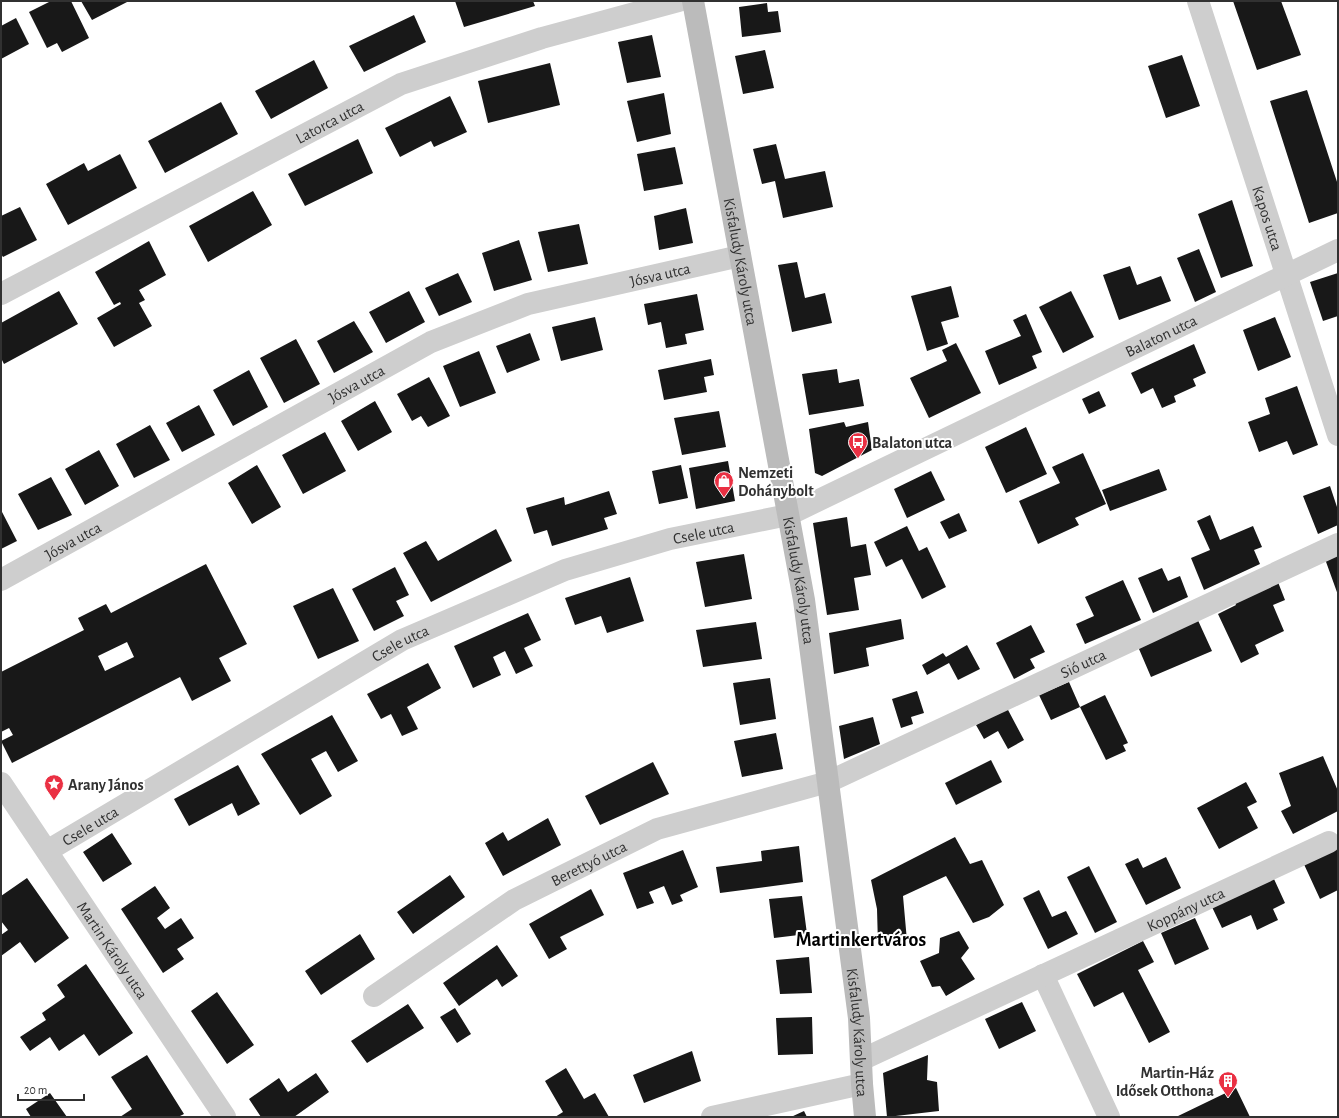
<svg xmlns="http://www.w3.org/2000/svg" width="1339" height="1118" font-family="'Alegreya Sans',sans-serif">
  <rect width="100%" height="100%" fill="#fff"/>
  <path fill="#181818" fill-rule="evenodd" d="M51,1H71L89,38L62,52L57,43L47,48L29,12Z
    M81,1H129L92,20Z
    M455,1H533L535,6L464,27Z
    M1233,1H1281L1301,55L1257,70Z
    M767,3L768,12L778,11L781,32L742,37L739,7Z
    M414,15L426,42L364,72L349,46Z
    M16,18L29,44L1,59V26Z
    M652,35L661,77L627,83L618,42Z
    M765,50L774,88L743,94L735,56Z
    M1182,55L1200,106L1166,118L1148,66Z
    M314,60L328,88L271,119L255,91Z
    M550,63L560,105L488,123L478,81Z
    M1307,90L1338,185V213L1309,223L1270,101Z
    M664,93L671,134L637,142L627,101Z
    M450,96L467,132L434,147L431,141L400,157L385,128Z
    M221,102L238,134L165,173L148,141Z
    M358,139L373,173L305,206L288,174Z
    M776,144L785,179L825,171L833,207L783,218L775,181L762,184L753,149Z
    M675,147L683,184L644,191L637,154Z
    M120,154L137,188L68,225L46,184L84,163L88,171Z
    M253,191L272,225L208,262L189,226Z
    M1232,200L1253,266L1221,278L1198,214Z
    M20,207L37,240L3,257L1,254V216Z
    M686,208L693,243L659,250L654,216Z
    M579,224L588,264L548,272L538,232Z
    M519,240L532,280L494,291L482,253Z
    M149,241L166,275L139,290L145,300L139,303L152,326L114,347L97,318L121,304L120,302L114,305L95,272Z
    M1199,249L1216,292L1195,302L1177,258Z
    M797,262L805,298L825,293L832,323L792,332L778,265Z
    M1130,266L1137,285L1161,276L1171,301L1119,320L1103,275Z
    M458,273L472,302L439,316L425,288Z
    M1338,273V316L1323,321L1310,282Z
    M951,286L959,317L941,322L948,344L927,351L911,296Z
    M59,291L78,324L4,364L1,358V323Z
    M409,291L425,322L386,343L369,312Z
    M1071,291L1094,337L1063,353L1039,307Z
    M697,294L704,330L685,334L687,344L666,348L661,322L648,325L644,304Z
    M1026,314L1042,352L1032,356L1037,368L999,385L985,351L1021,336L1013,320Z
    M595,317L603,350L561,361L552,327Z
    M1275,317L1291,357L1258,371L1243,330Z
    M354,321L373,352L334,373L317,341Z
    M530,333L540,360L507,373L496,346Z
    M296,339L320,384L284,403L260,358Z
    M956,343L981,393L929,418L910,378L947,361L942,350Z
    M1194,344L1206,373L1193,379L1196,386L1174,396L1176,402L1162,408L1153,388L1141,394L1131,373Z
    M479,351L496,393L460,407L443,366Z
    M711,359L714,375L704,377L707,392L664,400L658,370Z
    M837,369L839,383L859,379L864,406L809,415L802,374Z
    M249,370L268,407L233,426L213,390Z
    M429,377L450,416L428,427L421,416L412,421L397,394Z
    M1297,386L1318,445L1293,455L1287,441L1259,452L1248,422L1270,414L1265,398Z
    M1099,391L1106,406L1089,414L1082,399Z
    M375,401L392,432L358,451L341,421Z
    M199,405L215,435L182,452L166,423Z
    M719,411L726,447L682,455L674,418Z
    M844,422L846,427L868,422L872,450L822,476L815,473L809,429Z
    M150,425L170,460L134,478L116,444Z
    M1026,427L1047,474L1006,493L985,447Z
    M325,432L346,471L303,494L282,455Z
    M99,450L119,486L85,505L65,469Z
    M1083,453L1106,504L1075,518L1079,525L1038,544L1019,501L1060,483L1052,467Z
    M728,461L735,501L696,509L689,468Z
    M257,465L281,507L252,524L228,483Z
    M681,465L688,498L659,504L652,471Z
    M1159,469L1167,490L1110,511L1102,490Z
    M931,471L945,500L907,518L894,489Z
    M51,477L72,515L38,530L18,494Z
    M1330,486L1338,510V525L1318,534L1303,496Z
    M609,491L617,514L604,518L608,529L552,546L547,530L534,534L526,508L564,497L565,505Z
    M1,510L17,541L1,549Z
    M959,513L967,531L949,539L940,522Z
    M1210,515L1220,540L1253,526L1262,547L1254,550L1260,564L1204,590L1191,558L1210,550L1197,521Z
    M847,517L851,547L866,544L871,575L854,578L859,610L827,615L813,523Z
    M907,526L919,551L927,547L946,587L922,599L902,559L886,567L874,542Z
    M496,529L512,561L431,602L403,553L426,541L438,561Z
    M744,554L752,599L705,607L696,562Z
    M1338,554V595L1325,559Z
    M206,564L247,644L219,658L231,681L192,701L180,677L12,763L1,741L13,735L9,728L1,732V672L84,630L78,618L106,604L111,613ZM127,642L134,657L105,671L98,656Z
    M395,567L409,595L396,601L404,616L374,631L352,589Z
    M1162,568L1168,581L1180,576L1188,597L1153,613L1138,578Z
    M630,577L644,621L607,633L601,616L575,625L565,598Z
    M1276,577L1285,600L1273,605L1284,631L1255,645L1259,654L1241,663L1218,614L1236,605L1232,597Z
    M1123,580L1141,620L1085,644L1076,624L1094,616L1085,597Z
    M333,588L359,641L318,659L293,606Z
    M528,613L541,640L524,648L533,666L516,674L505,651L493,657L501,675L473,688L454,646Z
    M1196,616L1212,651L1151,677L1136,642Z
    M901,619L904,639L866,648L869,666L834,674L829,633Z
    M756,622L762,659L703,667L696,630Z
    M1031,625L1045,652L1030,659L1035,668L1014,679L996,643Z
    M967,645L980,669L958,680L949,663L927,675L922,665L943,653L946,657Z
    M428,663L441,688L407,707L418,729L402,736L391,714L381,719L367,694Z
    M770,678L776,719L740,725L733,683Z
    M1069,682L1080,707L1051,720L1039,695Z
    M917,691L924,713L911,717L913,724L901,728L892,699Z
    M1105,695L1128,743L1123,745L1126,751L1106,760L1080,707Z
    M1007,708L1024,740L1008,749L998,731L984,739L976,725Z
    M332,715L358,761L338,772L326,751L311,759L332,796L300,815L261,754Z
    M873,717L880,744L844,759L839,726Z
    M776,733L783,769L742,777L734,741Z
    M1323,756L1338,791V811L1293,834L1281,811L1291,806L1279,773Z
    M991,760L1002,782L956,805L945,783Z
    M653,762L669,794L600,825L585,796Z
    M238,765L260,804L238,816L232,803L189,826L174,799Z
    M1246,782L1257,802L1247,807L1258,828L1219,849L1197,808Z
    M548,818L561,845L503,876L485,843L503,832L508,841Z
    M112,833L132,864L103,882L83,852Z
    M955,837L970,864L982,860L1004,905L989,917L973,923L946,876L903,896L907,941L878,945L877,909L871,880Z
    M1338,843V890L1320,899L1302,860Z
    M799,846L803,882L720,893L716,867L762,861L761,851Z
    M683,850L698,887L680,895L683,901L672,905L664,886L649,892L654,903L637,909L623,873Z
    M1166,857L1181,888L1146,905L1125,864L1138,858L1143,868Z
    M1089,866L1117,922L1095,933L1067,877Z
    M450,875L465,897L413,934L397,912Z
    M27,878L69,938L35,963L20,942L1,956V935L8,930L1,921V896Z
    M1274,879L1285,903L1273,909L1278,920L1257,930L1251,915L1222,928L1212,907Z
    M155,886L170,908L157,918L165,929L181,918L194,938L177,949L184,959L163,973L121,909Z
    M591,889L604,915L560,937L567,949L549,959L529,924Z
    M1039,890L1052,917L1066,911L1078,934L1048,949L1023,898Z
    M802,896L807,934L774,938L769,899Z
    M1195,918L1209,949L1175,965L1161,933Z
    M959,931L969,948L961,958L975,979L946,996L940,986L932,987L920,961L939,953L940,938Z
    M360,934L375,959L321,995L305,971Z
    M1143,941L1154,962L1138,970L1170,1032L1149,1043L1123,992L1094,1007L1077,974Z
    M497,945L518,976L502,987L497,979L459,1006L443,983Z
    M809,957L812,993L780,994L776,960Z
    M86,964L133,1033L99,1056L84,1034L59,1051L50,1037L30,1051L20,1037L46,1020L42,1013L65,997L57,985Z
    M217,992L254,1045L227,1064L191,1011Z
    M1022,1002L1036,1031L999,1049L985,1019Z
    M408,1004L424,1028L367,1063L351,1041Z
    M455,1008L471,1034L457,1043L440,1017Z
    M812,1017L813,1054L778,1055L776,1018Z
    M692,1051L701,1081L644,1103L633,1075Z
    M147,1055L184,1114L178,1117H120L132,1109L111,1077Z
    M928,1055L927,1080L937,1082L939,1111L887,1117L883,1073Z
    M566,1068L584,1099L595,1093L609,1117H555L563,1112L545,1081Z
    M316,1073L329,1092L294,1117H261L249,1099L279,1078L288,1092Z
    M1236,1088L1250,1117H1176Z
    M50,1093L67,1117H31L26,1109Z
    M804,1111L807,1117H791Z"/>
  <g fill="none" stroke-linecap="round" stroke-linejoin="round">
    <g stroke="#cecece" stroke-width="22">
      <path id="s1" d="M1198,1L1338,435"/>
      <path id="s2" d="M1,294L401,84L542,38L679,1"/>
      <path id="s3" d="M1,580L431,342L528,304L740,256"/>
      <path id="s4" d="M1,783L225,1117"/>
      <path id="s5" d="M47,851L402,640L565,570L670,539L788,515L1338,250"/>
      <path d="M1043,975L1109,1117"/>
      <path id="s6" d="M374,996L514,900L657,829L828,782L1338,544"/>
      <path id="s7" d="M861,1060L1329,842"/>
      <path d="M712,1117L862,1084"/>
    </g>
    <path stroke="#bbb" stroke-width="22" id="s8" d="M693,1L804,600L859,1018L862,1084L865,1117"/>
  </g>
  <defs>
    <g id="bus-pin" transform="scale(1)"><path d="M0 17L-7.5 6A9.5 9.5 0 1 1 7.5 6Z" fill="#ea3043" stroke="#fff"/><path d="M-5-6H5V4H4V6H2V4H-2V6H-4V4H-5ZM-3.5-4V0h7V-4ZM-3.5 1.2v1.5H-2V1.2ZM2 1.2v1.5H3.5V1.2Z" fill="#fff"/></g>
    <g id="shop-pin" transform="scale(1)"><path d="M0 17L-7.5 6A9.5 9.5 0 1 1 7.5 6Z" fill="#ea3043" stroke="#fff"/><path d="M-5-2.5h2.3a2.7 3.5 0 0 1 5.4 0H5L5.5 6h-11ZM-1.5-2.5h3a1.5 2.3 0 0 0-3 0Z" fill="#fff"/></g>
    <g id="sight-pin" transform="scale(1)"><path d="M0 17L-7.5 6A9.5 9.5 0 1 1 7.5 6Z" fill="#ea3043" stroke="#fff"/><path d="M0-6L1.8-2.2L6-1.7L2.9 1.2L3.7 5.4L0 3.3L-3.7 5.4L-2.9 1.2L-6-1.7L-1.8-2.2Z" fill="#fff"/></g>
    <g id="building-pin" transform="scale(1)"><path d="M0 17L-7.5 6A9.5 9.5 0 1 1 7.5 6Z" fill="#ea3043" stroke="#fff"/><path d="M-4-6H4V6H1V3H-1V6H-4ZM-2.5-4.3h1.7v1.8h-1.7ZM.8-4.3h1.7v1.8H.8ZM-2.5-1h1.7V.8h-1.7ZM.8-1h1.7V.8H.8Z" fill="#fff"/></g>
  </defs>
  <g fill-rule="evenodd">
    <use href="#bus-pin" x="858" y="442"/>
    <use href="#shop-pin" x="724" y="481"/>
    <use href="#sight-pin" x="54" y="784"/>
    <use href="#building-pin" x="1228" y="1081"/>
  </g>
  <g text-anchor="middle" stroke-width="4" stroke-linejoin="round" paint-order="stroke">
    <g font-size="16" fill="#313131" stroke="#fff">
      <text dy="6" stroke="none"><textPath href="#s2" startOffset="371">Latorca utca</textPath></text>
      <text dy="6" stroke="none"><textPath href="#s1" startOffset="228">Kapos utca</textPath></text>
      <text dy="6" stroke="none"><textPath href="#s8" startOffset="265">Kisfaludy Károly utca</textPath></text>
      <text dy="6" stroke="none"><textPath href="#s3" startOffset="731">Jósva utca</textPath></text>
      <text dy="6" stroke="none"><textPath href="#s5" startOffset="1234">Balaton utca</textPath></text>
      <text dy="6" stroke="none"><textPath href="#s3" startOffset="406">Jósva utca</textPath></text>
      <text dy="6" stroke="none"><textPath href="#s5" startOffset="734">Csele utca</textPath></text>
      <text dy="6" stroke="none"><textPath href="#s3" startOffset="82">Jósva utca</textPath></text>
      <text dy="6" stroke="none"><textPath href="#s8" startOffset="589">Kisfaludy Károly utca</textPath></text>
      <text dy="6" stroke="none"><textPath href="#s5" startOffset="410">Csele utca</textPath></text>
      <text dy="6" stroke="none"><textPath href="#s6" startOffset="788">Sió utca</textPath></text>
      <text dy="6" stroke="none"><textPath href="#s5" startOffset="50">Csele utca</textPath></text>
      <text dy="6" stroke="none"><textPath href="#s6" startOffset="253">Berettyó utca</textPath></text>
      <text dy="6" stroke="none"><textPath href="#s7" startOffset="358">Koppány utca</textPath></text>
      <text dy="6" stroke="none"><textPath href="#s4" startOffset="201">Martin Károly utca</textPath></text>
      <text dy="6" stroke="none"><textPath href="#s8" startOffset="1045">Kisfaludy Károly utca</textPath></text>
    </g>
    <g font-size="16" font-weight="bold" fill="#313131" stroke="#fff" text-anchor="start">
      <text x="872" y="448">Balaton utca</text>
      <text x="738" y="478">Nemzeti<tspan x="738" dy="18">Dohánybolt</tspan></text>
      <text x="68" y="790">Arany János</text>
      <text x="1214" y="1078" text-anchor="end">Martin-Ház<tspan x="1214" dy="18">Idősek Otthona</tspan></text>
    </g>
    <g font-size="20" font-weight="bold" fill="#000" stroke="#fff">
      <text x="861" y="946">Martinkertváros</text>
    </g>
  </g>
  <rect width="1339" height="1118" fill="none" stroke="#313131" stroke-width="4"/>
  <path d="M18 1094v6h66v-6" fill="none" stroke="#313131" stroke-width="2"/>
  <text x="24" y="1094" font-size="12" fill="#313131" stroke="#ffffff" stroke-width="3" paint-order="stroke">20 m</text>
</svg>
